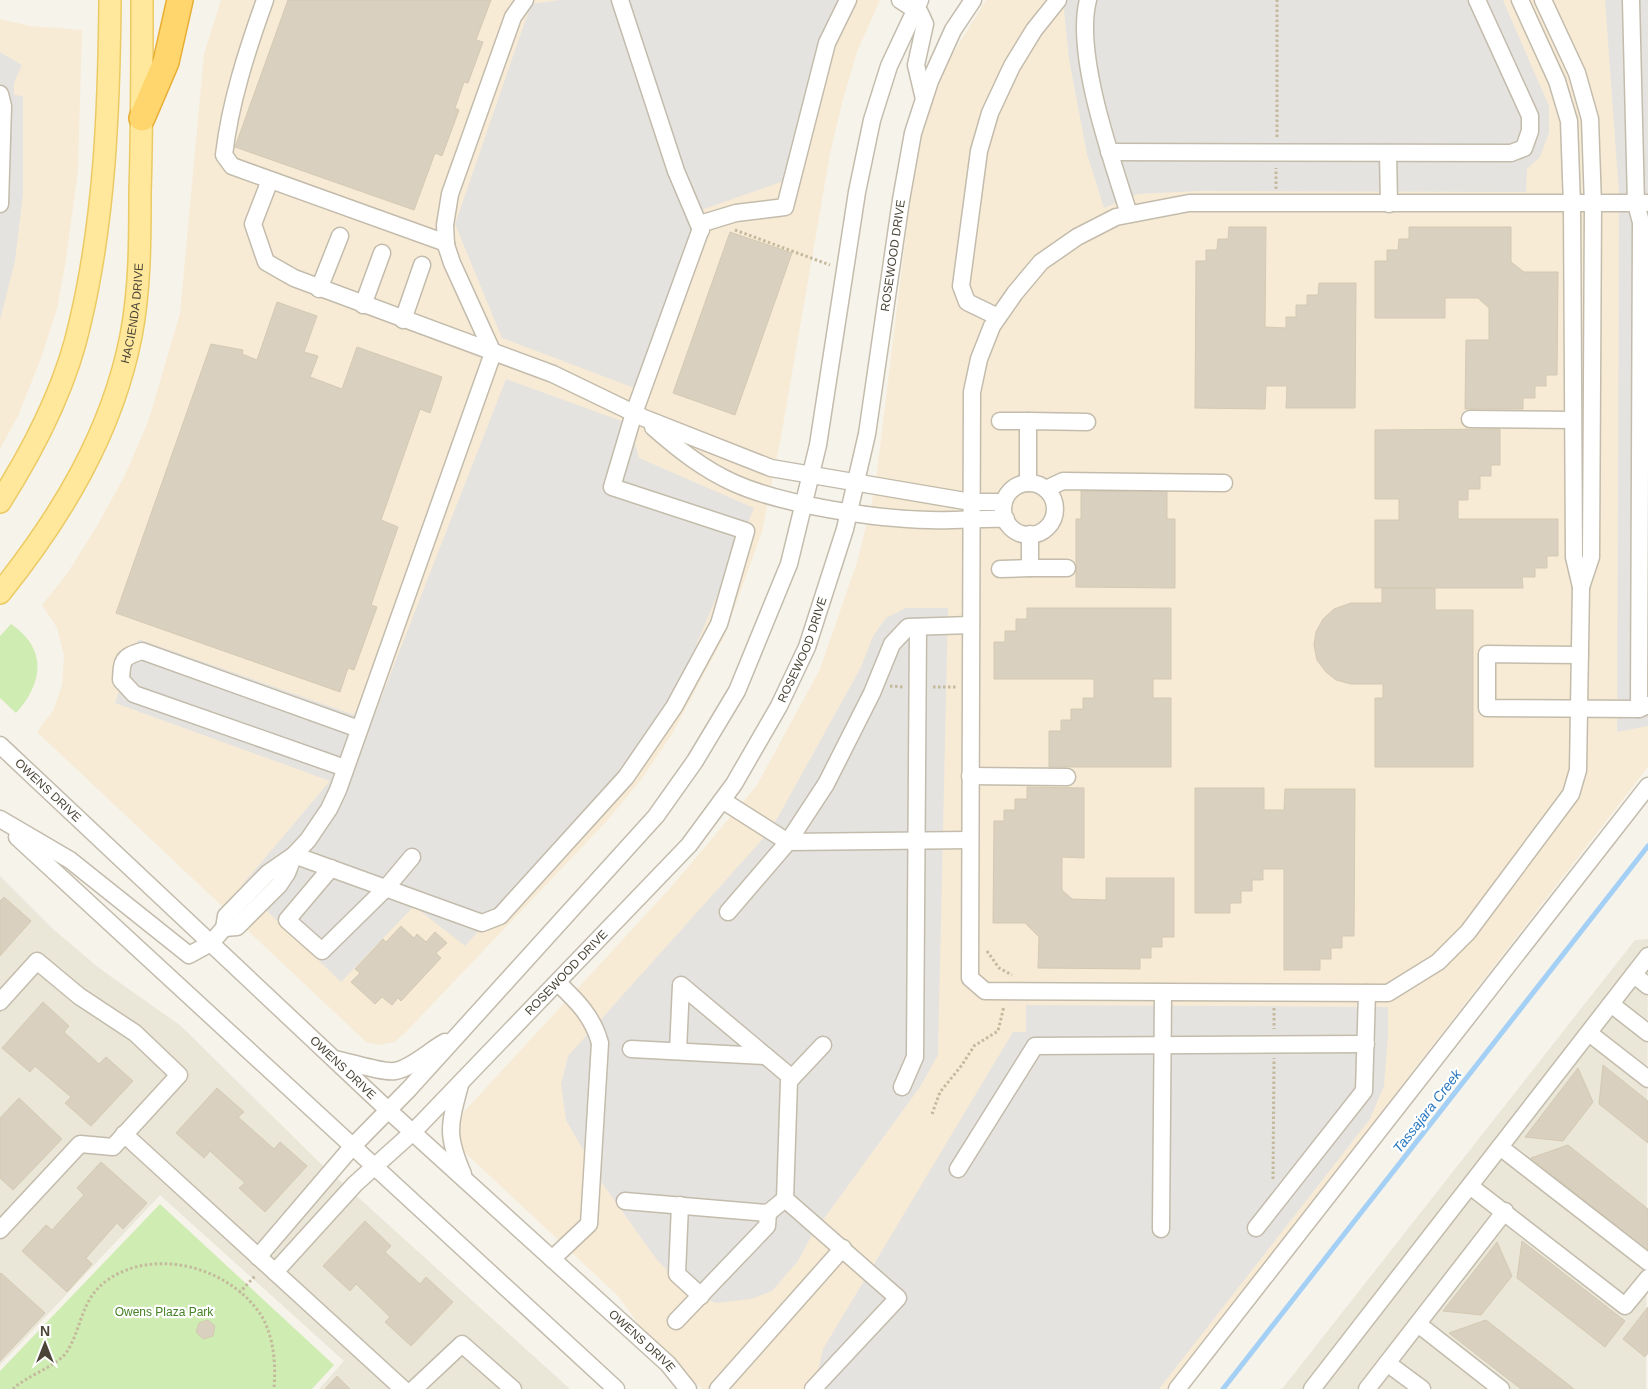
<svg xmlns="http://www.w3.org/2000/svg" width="1648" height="1389" font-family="Helvetica,sans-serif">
  <rect width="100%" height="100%" fill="#f6f3eb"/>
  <path fill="#eae6d8" d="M0,876L54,930L99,968L181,1026L319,1162L570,1389H319L344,1361L160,1195L0,1365Z
    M1648,939L1646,1389H1282L1635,940Z"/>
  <path fill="#f8ebd6" d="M221,0H880L857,52L842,103L830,154L781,437L762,532L724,637L672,734L641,780L606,822L406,1032L394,1042L379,1045L366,1042L37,732L54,709L62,684L64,656L57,628L42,605L68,572L97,526L125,475L149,419L180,313L204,54Z
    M986,0H1648V767L1167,1389H702L640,1326L617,1295L461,1149L458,1118L672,886L757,785L820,669L858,559L875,488L911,192L923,125L949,60Z
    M0,19L31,26L82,30L78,171L65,266L57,309L41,358L18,416L0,449Z"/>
  <path fill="#cfecb2" d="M11,624C48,649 43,683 16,713L0,698V636Z
    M160,1204L334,1365L312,1389H0V1371Z"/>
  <path fill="#e5e3df" d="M560,0H839L784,181L704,209L649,348L637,389L502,338L455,224L531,4Z
    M1063,0H1503L1549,106V133L1540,157L1527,169L1526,192L1199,191L1138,194L1104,208L1087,154L1078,107L1069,59Z
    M1605,0H1648V726L1617,732L1619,194Z
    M0,52L22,65L14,83V95L23,96V194L15,261L0,320Z
    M506,379L630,424L639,458L754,508L681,681L613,782L465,946L414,906L341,982L241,886L330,781L115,703L138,639L372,721Z
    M906,608H948L938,1055L920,1087L812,1235L798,1261L772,1291L751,1299L716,1303L691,1294L657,1260L602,1183L566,1120L561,1084L568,1056L760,842L778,817L861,667L873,636L886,618Z
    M1026,1005L1388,1007V1037L1384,1086L1370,1119L1159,1389H820L817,1376L823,1349L1013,1032H1026Z"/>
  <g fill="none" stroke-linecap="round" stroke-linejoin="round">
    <path stroke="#a4d0f6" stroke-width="5" d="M1223,1389L1648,846"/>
  </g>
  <path fill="#d9d0bf" stroke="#d4c9b2" d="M288,0H491L476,40L483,42L468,83L464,82L455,108L459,110L442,156L435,153L414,210L235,147Z
    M1229,227H1266L1265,327L1286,328V317H1296V305H1307V295H1318L1319,283H1356L1355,408H1286L1287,386H1266L1265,409L1195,408L1196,261H1206V250H1217L1218,239H1228Z
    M1409,227H1511V262L1524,272H1558L1557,375H1546V386H1535V398H1523V409H1465L1466,340H1489V308L1478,298H1445V318H1375V261H1387V250H1398L1399,239H1409Z
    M730,232L792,253L735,415L673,393Z
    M277,302L317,316L304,352L318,356L310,377L342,389L357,347L442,377L430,413L420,409L381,520L398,527L371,605L377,607L354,670L348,668L340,692L116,613L211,344L243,350L242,354L257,360Z
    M1500,429V465H1491V476H1480V489H1468V500H1458V519H1558V556H1547V568H1535V577H1522L1523,588H1375V520H1399V499H1375V430Z
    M1081,491H1167V519H1175V588L1076,587V519H1081Z
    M1382,588H1435V610H1473V767H1375V698H1383V684H1351L1336,680L1326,672L1317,660L1314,645L1316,632L1323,619L1334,609L1351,603H1382Z
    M1027,608H1171V679H1153V698H1171V767H1049V731H1061V720H1071V709H1083V698H1094V679H994V642H1005V631H1016V619H1027Z
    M1027,787L1084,788V858L1062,857V890L1072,899L1106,900V878H1174V937H1162V947H1151V958H1140V969L1038,968L1039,937L1025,923H993L994,821H1004V810H1015V799H1027Z
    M1195,788H1264V810H1284L1285,789H1355L1354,936H1342V948H1331V959H1320V970H1284V869H1263V880H1252V891H1241V903H1230V913H1195Z
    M4,897L31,921L0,956V901Z
    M401,926L414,938L417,934L426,942L435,932L447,943L436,953L441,958L401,1001L398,998L392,1005L382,997L375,1004L351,982L360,973L355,969L383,939L386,942Z
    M43,1002L69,1026L64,1032L99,1064L106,1057L133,1081L91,1126L65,1103L71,1097L35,1066L30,1072L2,1048Z
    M1603,1065L1648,1101V1143L1599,1104Z
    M1578,1068L1593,1102L1563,1141L1525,1137Z
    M217,1088L244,1112L238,1117L274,1149L280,1142L307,1166L265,1212L239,1188L245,1183L210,1151L204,1158L176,1133Z
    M19,1098L62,1139L13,1190L0,1178V1118Z
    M1568,1145L1648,1209V1251L1531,1158Z
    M101,1162L147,1203L123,1229L117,1223L86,1258L92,1264L67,1292L22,1251L46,1225L52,1230L84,1195L77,1188Z
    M365,1221L391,1246L385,1252L420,1284L426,1277L453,1302L411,1346L385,1322L390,1317L356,1284L350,1291L323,1266Z
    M1522,1241L1625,1321L1605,1347L1517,1278Z
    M1497,1242L1512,1276L1481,1315L1443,1311Z
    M1,1273L45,1313L0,1361V1274Z
    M1648,1307V1353L1645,1357L1623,1339Z
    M208,1320L215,1326L213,1336L203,1339L196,1332L199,1323Z
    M1486,1320L1574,1389H1521L1449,1333Z
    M337,1376L350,1389H325Z"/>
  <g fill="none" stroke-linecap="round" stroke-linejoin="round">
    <g stroke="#c3bcac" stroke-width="19">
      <g id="minor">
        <path d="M265,0C247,50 230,103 224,155L232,166L446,243"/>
        <path d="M620,0L676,171L701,230"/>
        <path d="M900,0L920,13L925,24L916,65L924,99"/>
        <path d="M1088,0C1074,54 1112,160 1129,214"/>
        <path d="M1520,0L1557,81L1569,121L1572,205L1574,557L1581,587L1578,770L1571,794L1468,932L1438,962L1388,993L985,991L970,978L972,392L979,359L992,326L1015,293L1041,262L1077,237L1116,217L1189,203H1648"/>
        <path d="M1543,0L1577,73L1590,119L1593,205L1591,557L1581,587"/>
        <path d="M1631,0L1636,204L1641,222L1639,709"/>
        <path d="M0,94L3,106L0,204"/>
        <path d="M1109,152L1511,153L1524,148L1530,131V116L1477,0"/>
        <path d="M1388,153L1389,204"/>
        <path d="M270,180L253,224L266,262L294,278L553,374L644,418L771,468L971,502H1004"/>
        <path d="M319,289L340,236"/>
        <path d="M363,305L382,253"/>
        <path d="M998,317L967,302L961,286L979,151L990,113L1012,66L1034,30L1058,0"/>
        <path d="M403,320L422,265"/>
        <path d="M1470,419L1573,420"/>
        <path d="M1000,421H1028"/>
        <path d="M653,427C678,449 703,469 734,483C783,505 876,519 930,520C956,521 981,518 1006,519"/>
        <path d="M1028,483V421L1087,422"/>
        <circle cx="1029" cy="509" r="26"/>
        <path d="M1046,489L1063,481L1224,483"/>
        <path d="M1030,534V568H1067"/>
        <path d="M1000,569L1030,568"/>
        <path d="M1580,655L1487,654V708L1639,709L1648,705"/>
        <path id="s1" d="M0,745L388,1110L668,1364L688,1389"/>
        <path d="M345,768L134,694L121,680C122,660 122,657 142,651L359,729"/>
        <path d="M970,776L1067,777"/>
        <path d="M722,800L788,842L970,840"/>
        <path d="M0,819L70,860L189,955L211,943L224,928L226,916L268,873L294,855L308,840L329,809L338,790L493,353L452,263L446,245L445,225L450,194L513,17L525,0"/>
        <path d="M17,837L616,1389"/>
        <path d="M294,855L482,923L500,916L626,777L674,707L719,624L746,531L612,487L634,413L703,223L736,213L785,207L827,43L848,0"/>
        <path d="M331,868L287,920L322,951L386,888L412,857"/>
        <path d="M728,912L788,842L826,784L872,693L892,644L908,627L971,625"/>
        <path d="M224,928L237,927L279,885L287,873L294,855"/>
        <path d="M1634,975L1648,986"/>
        <path d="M0,1002L37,961L79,996L135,1033L179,1075L113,1147L80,1144L0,1230"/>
        <path d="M1611,1004L1648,1033"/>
        <path d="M1589,1033L1648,1079"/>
        <path d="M631,1049L766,1056"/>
        <path d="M678,1051L681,985L792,1078"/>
        <path d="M335,1059C351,1062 382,1073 395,1071C412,1068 430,1050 445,1042"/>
        <path d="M460,1085C449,1126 446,1135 463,1174"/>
        <path d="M902,1087L915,1057L918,627"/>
        <path d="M124,1134L403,1389"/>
        <path d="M1500,1147L1648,1262"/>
        <path d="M958,1169L1035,1046L1366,1044"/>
        <path d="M1470,1186L1625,1306L1648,1278"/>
        <path d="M625,1201L768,1213L785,1199"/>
        <path d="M680,1205L677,1274L701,1296"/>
        <path d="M1256,1228L1364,1091L1367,993"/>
        <path d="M1161,1229L1163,993"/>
        <path d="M258,1257L352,1147L409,1089L656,816L695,761L737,691L789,564L818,445L857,192L872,120L889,66L920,0"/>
        <path d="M552,1259L589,1224L600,1043C593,1017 577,1001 558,983"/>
        <path id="s2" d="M275,1272L355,1184L413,1132L689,845L734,784L779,706L807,647L845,529L867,434L901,200L913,133L930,81L953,30L973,0"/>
        <path d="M676,1321L767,1226L768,1213"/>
        <path d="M1418,1324L1501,1389"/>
        <path d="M1387,1363L1422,1389"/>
        <path d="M414,1389L462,1344L513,1389"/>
        <path d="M718,1389L843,1248"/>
        <path d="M813,1389L898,1298L785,1199L789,1081L823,1045"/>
        <path d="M1177,1389L1648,786"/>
        <path d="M1312,1389L1648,956"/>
        <path d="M1367,1389L1505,1211"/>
      </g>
    </g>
    <g stroke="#ecca63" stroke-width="24">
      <g id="major">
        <path d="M0,502C35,447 66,387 80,323C105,218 109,108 110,0"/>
        <path id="s3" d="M0,593C61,517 112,433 131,336C140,289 140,241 140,193C142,129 142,64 142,0"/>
      </g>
    </g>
    <g stroke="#e8ae33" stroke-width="28">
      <path id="highway" d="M142,118L166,62L180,0"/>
    </g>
    <path stroke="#c5b99d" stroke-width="3" stroke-dasharray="2.5 2.5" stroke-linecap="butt" d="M1277,137V0
      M1276,189V168
      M735,230L830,265
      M890,686L904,687
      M933,687H956
      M987,951L999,968L1012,975
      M1274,1008V1029
      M932,1114L940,1092L962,1065L974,1046L998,1031L1004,1006
      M1273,1179L1274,1058
      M239,1293L256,1275
      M13,1389C27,1375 59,1366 68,1350C83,1324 81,1298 109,1279C157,1247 230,1268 261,1315C274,1337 276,1364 274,1389"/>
    <use href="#minor" stroke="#fff" stroke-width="16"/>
    <use href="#major" stroke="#ffe89b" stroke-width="21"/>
    <use href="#highway" stroke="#ffd66d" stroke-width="25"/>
  </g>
  <g text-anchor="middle" stroke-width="4.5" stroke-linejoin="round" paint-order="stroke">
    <g font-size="12" fill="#4b4538" stroke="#fff">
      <text dy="4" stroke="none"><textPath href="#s2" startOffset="1228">ROSEWOOD DRIVE</textPath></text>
      <text dy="4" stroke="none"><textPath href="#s3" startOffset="314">HACIENDA DRIVE</textPath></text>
      <text dy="4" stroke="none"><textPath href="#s2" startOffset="822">ROSEWOOD DRIVE</textPath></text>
      <text dy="4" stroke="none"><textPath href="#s1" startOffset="66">OWENS DRIVE</textPath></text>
      <text dy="4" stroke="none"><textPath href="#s2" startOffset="418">ROSEWOOD DRIVE</textPath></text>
      <text dy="4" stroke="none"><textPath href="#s1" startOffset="471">OWENS DRIVE</textPath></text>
      <text dy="4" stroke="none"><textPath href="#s1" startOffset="876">OWENS DRIVE</textPath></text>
    </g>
    <g font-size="12" fill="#448226" stroke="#fff">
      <text x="164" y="1316">Owens Plaza Park</text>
    </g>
    <g font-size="14" font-style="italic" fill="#2878c0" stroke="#fff">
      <text transform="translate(1427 1111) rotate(-52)" y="5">Tassajara Creek</text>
    </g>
  </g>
  <g transform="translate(45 1344)" stroke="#ffffff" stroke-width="4" paint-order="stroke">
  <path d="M0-4L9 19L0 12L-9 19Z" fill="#4b4538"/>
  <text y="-8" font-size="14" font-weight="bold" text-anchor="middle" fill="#4b4538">N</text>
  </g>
</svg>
